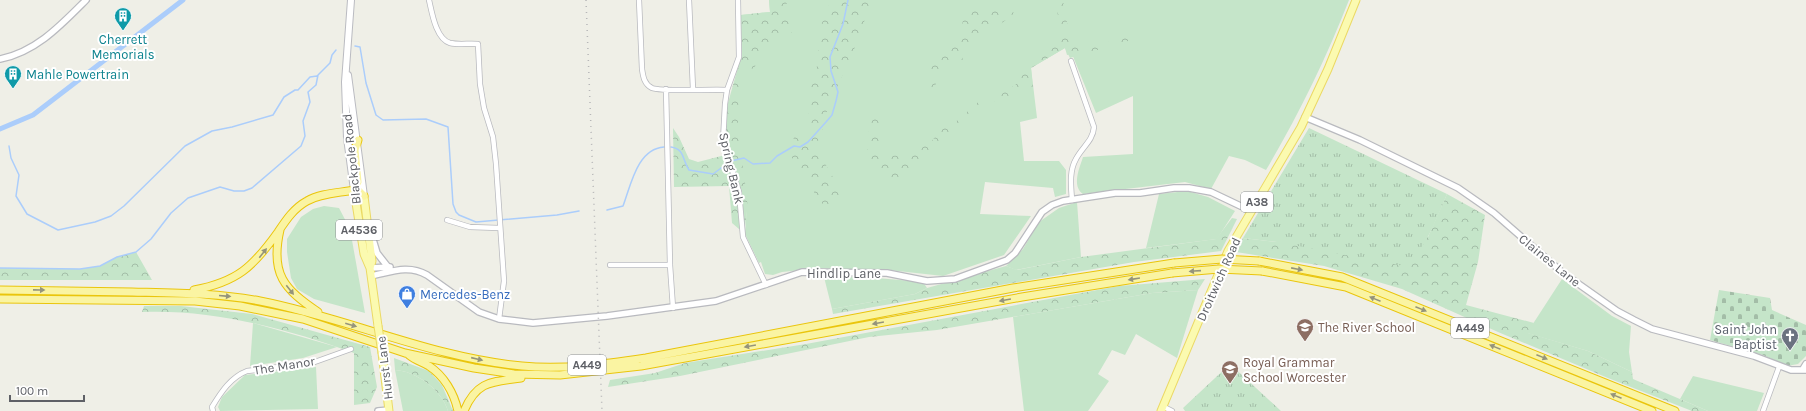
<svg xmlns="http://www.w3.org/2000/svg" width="1806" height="411" font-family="Karla,sans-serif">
  <defs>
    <pattern id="forest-crowns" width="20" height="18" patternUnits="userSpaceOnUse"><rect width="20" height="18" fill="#c5e5c9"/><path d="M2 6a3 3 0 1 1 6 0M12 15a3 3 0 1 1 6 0" fill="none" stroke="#a3bda7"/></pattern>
    <pattern id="cemetery-stones" width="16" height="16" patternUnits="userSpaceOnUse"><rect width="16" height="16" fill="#c5e5c9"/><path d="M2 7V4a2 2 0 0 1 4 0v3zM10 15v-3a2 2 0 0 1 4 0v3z" fill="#a3bda7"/></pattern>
    <pattern id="park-tufts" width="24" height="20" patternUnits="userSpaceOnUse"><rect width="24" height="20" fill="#c5e5c9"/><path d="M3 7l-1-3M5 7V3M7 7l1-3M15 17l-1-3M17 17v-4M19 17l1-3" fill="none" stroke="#a3bda7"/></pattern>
  </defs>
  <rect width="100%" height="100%" fill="#efefe7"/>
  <path fill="#c5e5c9" d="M769,0H1349C1326,59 1298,116 1266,170L1245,160L1229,156L1211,189L1185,182L1083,194C1071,186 1080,167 1083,157L1133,154V96L1096,113L1072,54L1067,55L1065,48L1031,68L1037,118L1020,122L1024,161H1059L1066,170V194L1055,197L1053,188L985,182L980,214L1031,216L1004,255L943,276L889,270L860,271L820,268L782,272L773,275L765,274L761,262L759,263L745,234L747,205L724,123L742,53L741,15L770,12Z
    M1187,191L1208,197L1235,211L1217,239L1146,248L1159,194Z
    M1077,202L1081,257L1016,270L1006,266L1023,249L1039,222L1059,208Z
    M324,206L339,208L350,229L365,313L314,299L297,289L291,278L287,252V239L301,217L313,209Z
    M824,277H865L923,282L927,288L915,294L832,309Z
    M1562,279L1612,316L1631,326L1629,352L1632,372L1588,351L1527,333Z
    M1198,290L1177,358L1136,334L1125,355L1112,350L1098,374L1109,381L1088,411H1024L1013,317L1152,293Z
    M253,323L337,347L303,358L250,366Z
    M316,367L318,409L220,411L218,407L222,397L245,375Z
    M395,370C416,371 442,390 448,411H403Z
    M1693,376L1764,393L1757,411H1708L1680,399Z"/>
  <path fill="url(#forest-crowns)" d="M769,0H786L792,34L776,36L771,40L763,48L754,69L744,67L739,75L741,81L739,87L741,93C732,119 745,171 747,200C748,209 746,218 745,227L739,229L732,223L729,186L674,187L673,128L679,137L689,159L698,162L729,154L723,133L726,110L742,53L741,15L770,12Z
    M831,0H876L870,5L856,45L829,105L825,117V127L821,131L809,128L807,123L811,101L810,87L816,77L820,28Z
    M1055,0H1063C1066,19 1068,47 1093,46L1142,33H1148L1145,36L1070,58L1065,48L1031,68L1033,89L979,106L893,182L863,153L866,149L882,156L904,155L918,150L931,142L944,126L952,125L978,102L1000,95L1018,83L1028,65L1061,32Z
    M989,6H994L1002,12L1005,9L1010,10L1014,13C1012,17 973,43 969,44L966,50L961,54L963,60C948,64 939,74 934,89H930L926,86V81L931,80C926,59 945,55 957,42C965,32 960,17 967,7L985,9Z
    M869,116H877C881,122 879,124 878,131C878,134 881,137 882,141L879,146H869L865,141L870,138L867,136L871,126L870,123L872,122L868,120Z
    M800,132C806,133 809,137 817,137C820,143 819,150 821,156C828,171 842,186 839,203L836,205L825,206L815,197L811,177L805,174L789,154L790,146L795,142L792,134Z
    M1447,194L1485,215L1478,262L1466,305L1534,323L1528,333L1588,351L1632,372L1633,379L1708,411H1692L1608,378L1498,332L1402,289L1324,266L1236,252L1243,238L1277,242L1428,237Z
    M1232,218L1237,219L1221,251L1134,262L833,314L832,309L915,294L927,288L1006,266L1017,270L1081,257L1216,239Z
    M136,252L152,280H0V268L80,269L100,266L117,257Z
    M1205,279L1198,290L1152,293L937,330L869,337L680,376L608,387L610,380L655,373L685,363L806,344L1119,286Z
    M144,306H181L252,314L370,347L377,387L370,403L354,405V353C287,329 213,309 142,312Z
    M394,358L429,371L442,385L453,411H448C442,390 416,371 395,370Z"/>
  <path fill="url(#cemetery-stones)" d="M1719,290L1770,298L1772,310L1806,325V356L1798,364L1787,366L1763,355L1710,340Z"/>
  <path fill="url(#park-tufts)" d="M1309,128L1447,194C1437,217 1425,252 1404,266L1277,242L1243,238Z
    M1230,364L1281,411H1185L1183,408Z"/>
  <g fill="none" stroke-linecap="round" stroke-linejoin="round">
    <path stroke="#abcdfb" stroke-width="1.5" d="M355,46L360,47L366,83L376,115L383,120L426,119L448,127L453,204L456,212L459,215L476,222L557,215L579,211
      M9,146L11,158L19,175L16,196L27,214L58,230L95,222L111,216L124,206L185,146L212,131L232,127L273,115L284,97L295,90H298L310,77L317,76
      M671,147C685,149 682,160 689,170L713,174L728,163
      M731,161L744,158L753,164L770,163L777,156L794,146L800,147L808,142L826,122L832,115L836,101L838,92L831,71L830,57L843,24L848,0
      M607,210L623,206C631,185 637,149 664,147
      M0,268L80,269L100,266L117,257L136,252L151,239L171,213L188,198L220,187L234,191H244L252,188L301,146L305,136L303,121L310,102L308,92L316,85L318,75L330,63L332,55L336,50"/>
    <path stroke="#abcdfb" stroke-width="5" d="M0,129L33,115L183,0"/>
    <g stroke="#b9babf" stroke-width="6">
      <path id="minor" d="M429,0C432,13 436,39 450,43C459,45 470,43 478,44L480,84L484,108L493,137L496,164L504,281L499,319
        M639,0L642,69C643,76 644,84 652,88C662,92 712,89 727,90
        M689,0L693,89
        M738,0L739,57L727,90L725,104L723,141L739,192L743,237L766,285
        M1071,61L1094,127C1093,141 1082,147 1076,159C1069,171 1071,186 1072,200
        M666,89L670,265L673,308
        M447,220L470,227L499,228
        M610,265H670
        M1164,407L1172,411
        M213,411L212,407C221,392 231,377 247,371L312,363L351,349
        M1763,411L1779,367"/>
    </g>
    <g stroke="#b9babf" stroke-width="8">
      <path id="tertiary" d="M0,59C36,52 61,25 86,0
        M1305,117L1360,140L1458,188L1494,213L1563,273L1617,311L1634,320L1652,329L1754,356L1791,370H1806
        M371,233L377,253L388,267
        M370,268L390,267
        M371,276C391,272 408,264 427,275L479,312L499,319L533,323L607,316L716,301L802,272L887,273L927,281L955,279L1007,260L1015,253L1042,212L1052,205L1063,201L1115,193H1140L1174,188H1189L1211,192L1251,211
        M1803,369L1806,364
        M378,411L389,410"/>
    </g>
    <g stroke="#babbc1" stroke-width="8">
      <path id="secondary" d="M351,0L345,82L347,138L354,190
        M348,75L364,196"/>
    </g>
    <g stroke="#ebd964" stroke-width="9">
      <path id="primary" d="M354,190L364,254L370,268
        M364,196L372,261L370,268L378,326
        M382,353L389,411
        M1161,411L1228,251L1301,127L1328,69L1356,0"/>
    </g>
    <g stroke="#eac50c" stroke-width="9">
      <path id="trunk" d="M354,190L358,182L355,150L358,140
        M280,230C270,274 284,289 318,312
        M1259,261L1342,277L1675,411
        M1262,271L1346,287L1652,411
        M0,290C44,291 88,291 132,292C175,293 218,293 260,301C348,318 432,358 522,366C564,370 605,364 646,358L1013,288L1174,263
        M194,290C237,282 253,267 278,232C286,220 294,208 307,201C321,193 339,193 354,190L359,191L364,196
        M0,299L195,301L240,306L303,319L405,353L474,368L514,374L560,375L641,366L1022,297L1172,273
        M409,355C415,360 422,362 429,366C444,376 454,393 458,411
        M464,411C477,380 493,382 521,378"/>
    </g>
    <use href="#minor" stroke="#fff" stroke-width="4.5"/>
    <use href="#tertiary" stroke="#fff" stroke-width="5.5"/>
    <use href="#secondary" stroke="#fff" stroke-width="6"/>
    <use href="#primary" stroke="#fbfab0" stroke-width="7"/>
    <use href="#trunk" stroke="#faf4a2" stroke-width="7"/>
    <path stroke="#b7b7b8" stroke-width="1.5" stroke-dasharray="1 5" stroke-linecap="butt" d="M586,0L602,411"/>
    <g stroke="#ebd964" stroke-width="9" stroke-linecap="butt">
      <path id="primary-bridge" d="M378,326L382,353"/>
    </g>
    <g stroke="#eac50c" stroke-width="9" stroke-linecap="butt">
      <path id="trunk-bridge" d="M1174,263L1222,259L1259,261
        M1172,273L1219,269L1262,271"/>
    </g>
    <use href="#primary-bridge" stroke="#fbfab0" stroke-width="7"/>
    <use href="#trunk-bridge" stroke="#faf4a2" stroke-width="7"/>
  </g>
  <defs><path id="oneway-solid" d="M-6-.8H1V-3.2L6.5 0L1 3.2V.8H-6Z"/></defs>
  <g fill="#95947b">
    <use href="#oneway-solid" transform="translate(263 253) rotate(-52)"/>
    <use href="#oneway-solid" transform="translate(1297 269) rotate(11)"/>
    <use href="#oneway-solid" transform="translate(1195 271) rotate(176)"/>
    <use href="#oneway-solid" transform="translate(1134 279) rotate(171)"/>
    <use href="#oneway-solid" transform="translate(39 290) rotate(1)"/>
    <use href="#oneway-solid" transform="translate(290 290) rotate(52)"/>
    <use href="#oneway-solid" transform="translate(225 296) rotate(5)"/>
    <use href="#oneway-solid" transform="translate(1375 299) rotate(-158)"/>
    <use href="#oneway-solid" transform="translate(1005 300) rotate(170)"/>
    <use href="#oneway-solid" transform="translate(1421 309) rotate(22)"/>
    <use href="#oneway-solid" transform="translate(878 323) rotate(170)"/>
    <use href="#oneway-solid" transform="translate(351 325) rotate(16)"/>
    <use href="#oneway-solid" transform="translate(750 346) rotate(170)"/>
    <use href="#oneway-solid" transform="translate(1495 347) rotate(-158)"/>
    <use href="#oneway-solid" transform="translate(1542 357) rotate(22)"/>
    <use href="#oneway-solid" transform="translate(477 359) rotate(13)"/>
    <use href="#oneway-solid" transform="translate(1616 396) rotate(-158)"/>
  </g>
  <defs>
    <g id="building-pin" transform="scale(0.9)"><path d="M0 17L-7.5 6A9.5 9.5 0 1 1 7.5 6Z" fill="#0f9aa8" stroke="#fff"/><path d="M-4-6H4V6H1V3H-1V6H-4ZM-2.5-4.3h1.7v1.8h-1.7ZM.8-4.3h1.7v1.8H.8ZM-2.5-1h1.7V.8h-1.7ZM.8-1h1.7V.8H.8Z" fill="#fff"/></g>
    <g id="shop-pin" transform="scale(0.9)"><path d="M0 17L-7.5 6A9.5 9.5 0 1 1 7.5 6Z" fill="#3f7fe0" stroke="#fff"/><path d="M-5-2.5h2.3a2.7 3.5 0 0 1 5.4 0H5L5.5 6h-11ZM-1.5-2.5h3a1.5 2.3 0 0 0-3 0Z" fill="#fff"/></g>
    <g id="school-pin" transform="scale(0.9)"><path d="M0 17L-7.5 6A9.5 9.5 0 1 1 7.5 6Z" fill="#8d6e63" stroke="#fff"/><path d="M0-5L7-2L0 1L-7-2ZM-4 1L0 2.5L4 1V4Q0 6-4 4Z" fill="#fff"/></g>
    <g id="church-pin" transform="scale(0.9)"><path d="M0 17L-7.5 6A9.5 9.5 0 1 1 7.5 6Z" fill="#6b7280" stroke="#fff"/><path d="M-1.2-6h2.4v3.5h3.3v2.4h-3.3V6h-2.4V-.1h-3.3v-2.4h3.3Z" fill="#fff"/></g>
  </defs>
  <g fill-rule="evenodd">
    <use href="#building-pin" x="123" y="16"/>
    <use href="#building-pin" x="13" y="74"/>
    <use href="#shop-pin" x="407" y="294"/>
    <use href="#school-pin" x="1305" y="327"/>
    <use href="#church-pin" x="1790" y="336"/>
    <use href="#school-pin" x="1230" y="369"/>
  </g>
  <g text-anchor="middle" stroke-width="4" stroke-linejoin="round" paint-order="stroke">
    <g fill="#fff" stroke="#8e9094" stroke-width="1">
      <rect x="1241" y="192" width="32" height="20" rx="3"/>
      <rect x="336" y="220" width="46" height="20" rx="3"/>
      <rect x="1451" y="318" width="38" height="20" rx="3"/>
      <rect x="568" y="355" width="38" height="20" rx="3"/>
    </g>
    <g font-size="12" font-weight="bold" fill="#5e6066">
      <text x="1257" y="206">A38</text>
      <text x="359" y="234">A4536</text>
      <text x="1470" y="332">A449</text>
      <text x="587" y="369">A449</text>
    </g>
    <g font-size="13" fill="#0d838f" stroke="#fff">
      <text x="123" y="44">Cherrett<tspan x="123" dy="15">Memorials</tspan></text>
      <text x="26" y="79" text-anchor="start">Mahle Powertrain</text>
    </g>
    <g font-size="13" fill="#5e6066" stroke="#fff">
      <text transform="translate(351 159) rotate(-96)" y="5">Blackpole Road</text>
      <text transform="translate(732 168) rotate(77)" y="5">Spring Bank</text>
      <text transform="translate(1550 260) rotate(39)" y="5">Claines Lane</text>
      <text x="844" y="278">Hindlip Lane</text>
      <text transform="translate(1218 279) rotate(-66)" y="5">Droitwich Road</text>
      <text transform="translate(284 365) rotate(-9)" y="5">The Manor</text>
      <text transform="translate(384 368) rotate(-97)" y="5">Hurst Lane</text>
    </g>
    <g font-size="13" fill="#366cbe" stroke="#fff" text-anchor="start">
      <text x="420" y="299">Mercedes-Benz</text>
    </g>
    <g font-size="13" fill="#785e54" stroke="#fff" text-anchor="start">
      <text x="1318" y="332">The River School</text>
      <text x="1243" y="367">Royal Grammar<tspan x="1243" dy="15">School Worcester</tspan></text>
    </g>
    <g font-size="13" fill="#5b616d" stroke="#fff" text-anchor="end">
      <text x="1777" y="334">Saint John<tspan x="1777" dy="15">Baptist</tspan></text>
    </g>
  </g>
  <path d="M10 395v6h74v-6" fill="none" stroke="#5e6066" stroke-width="2"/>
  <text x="16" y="395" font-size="12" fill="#5e6066" stroke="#ffffff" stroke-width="3" paint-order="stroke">100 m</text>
</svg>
